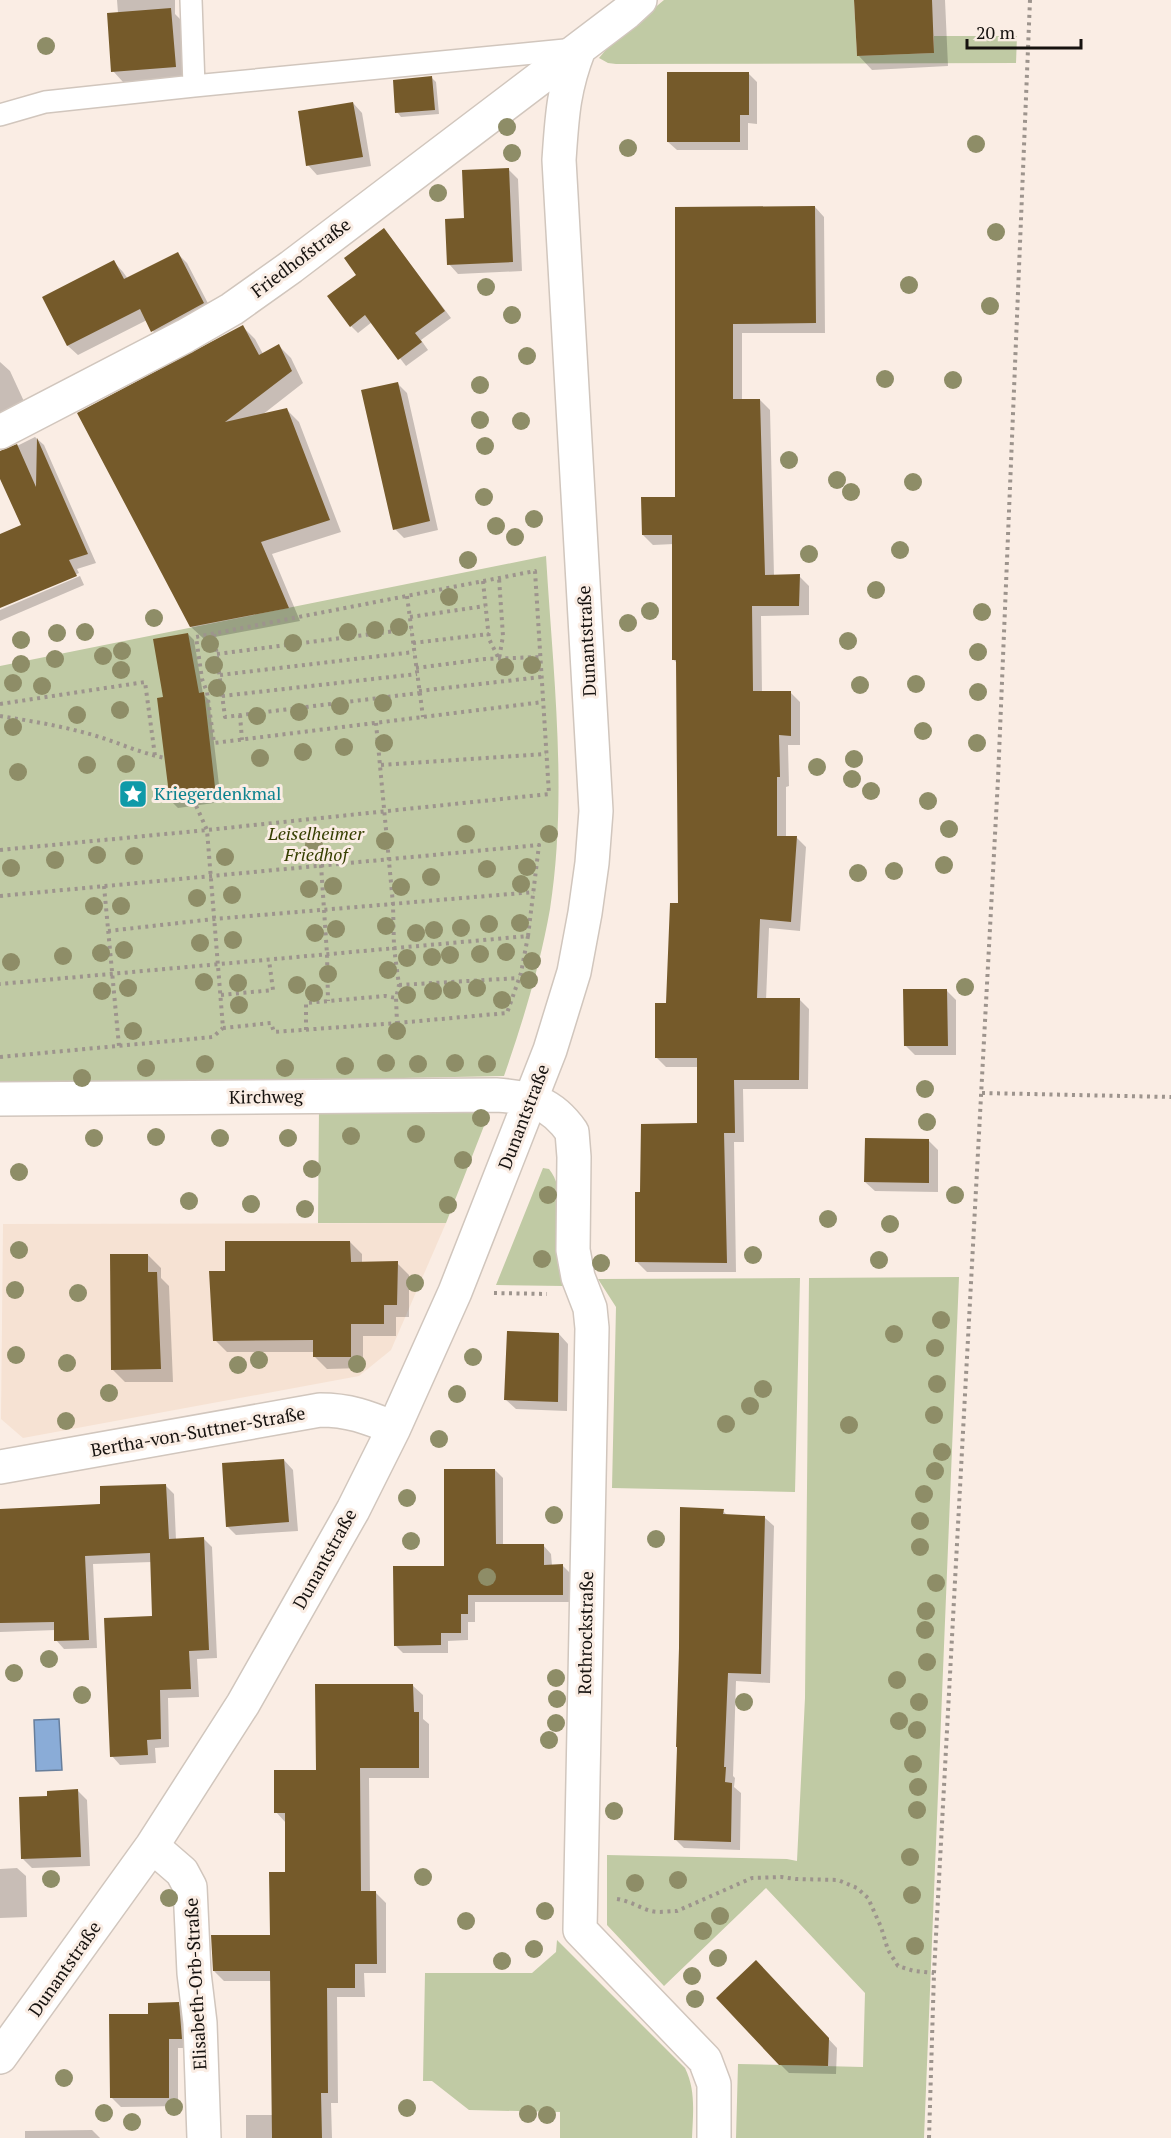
<svg xmlns="http://www.w3.org/2000/svg" width="1171" height="2138" font-family="'PT Serif',serif">
  <rect width="100%" height="100%" fill="#faede4"/>
  <path fill="#f6e2d3" d="M446,1223L391,1350L359,1376L23,1438L1,1419L3,1224Z"/>
  <path fill="#c0caa4" d="M664,0H854L857,56L934,53V36H1017L1016,63L616,64L608,63L599,58L610,45Z
    M546,556C553,673 568,793 550,909C540,966 523,1021 504,1076L61,1085L0,1082V666Z
    M319,1108H491L446,1223H318Z
    M543,1168L549,1169C567,1191 556,1227 557,1253C557,1265 560,1275 564,1286L496,1285Z
    M959,1277L924,2138H736L738,2064L863,2067L865,1993L766,1888L664,1986L607,1925V1855L787,1859L797,1861L805,1698L809,1278Z
    M800,1278L795,1492L612,1488L616,1307L598,1279Z
    M557,1940L685,2068C696,2090 693,2113 692,2138H560V2112L469,2110L432,2081H423L425,1973H532L556,1952Z"/>
  <path fill="#8aacd7" stroke="#677e9b" stroke-width="1.5" d="M59,1719L62,1770L36,1771L34,1720Z"/>
  <path fill="#0003" d="M117,0H175V14L181,20L186,77L123,82L113,71L118,13Z
    M856,0H945L948,66L872,70L858,55Z
    M748,73L757,82V124L748,123V150H677L668,142Z
    M431,77L436,82L439,114L401,117L397,112Z
    M353,103L362,113L371,166L317,175L308,165Z
    M508,169L518,179L522,271L458,274L449,264L466,219Z
    M815,207L824,217L825,333H742V400H760L770,410L774,576H799L809,586V615L761,616L762,693L790,692L800,702V745H788L789,786L786,787V837H796L806,847L800,931L769,928L766,1000L799,999L809,1009L808,1089H743L744,1142H734L736,1272H647L637,1262L698,1125V1067H666L656,1057L667,1004L679,904L678,664L673,659L674,544L653,545L643,535L676,499V208Z
    M390,237L451,318L421,340L428,350L406,366L372,322L358,333L351,326L358,275Z
    M178,254L187,263L213,313L162,341L153,331L147,320L78,355L68,346L44,298L114,262L123,272L128,279Z
    M243,327L255,339L263,354L279,346L291,358L303,383L262,415L286,409L299,422L341,532L272,554L300,621L204,639L191,627L79,414Z
    M0,362L10,371L28,410L0,424Z
    M397,383L407,393L438,530L404,538L395,529Z
    M35,437L44,445L96,563L77,569L79,573L0,607V536L23,526L0,475V452L9,450Z
    M80,576L84,585L0,621V610Z
    M188,634L194,640L203,694L209,700L221,802L178,808L172,802L164,698Z
    M947,991L956,1000V1055H915L905,1045Z
    M929,1141L938,1150V1192L875,1191L865,1182Z
    M350,1242L362,1254V1263H397L409,1275V1317H396V1336H363V1368L327,1369L315,1357V1352H227L215,1340L226,1273Z
    M148,1255L161,1268V1278L169,1286L173,1382H125L112,1369Z
    M559,1334L568,1344L567,1411L516,1409L506,1400Z
    M284,1460L293,1470L298,1531L236,1535L227,1526Z
    M495,1470L503,1478V1546L543,1545L551,1554L552,1566H563L571,1574V1602H475V1622H468V1640L448,1641V1653H403L395,1645L446,1567Z
    M165,1485L174,1494L176,1540L203,1538L212,1547L217,1658L197,1659L199,1697L168,1698L169,1747L155,1748L156,1763L120,1765L112,1756L154,1618L152,1562L93,1564L97,1648L64,1649L56,1640V1630L0,1632V1510L102,1505Z
    M723,1511L728,1516L765,1518L774,1526L770,1683L736,1681L733,1776L735,1778L734,1787L741,1793L740,1850L684,1848L675,1839Z
    M412,1685L423,1695V1719L429,1724V1778H369L370,1892H375L386,1903V1973H364L365,1997H337L338,2103H331L332,2138H246V2115H273L271,1981H224L214,1971L271,1936L286,1873V1823L276,1812L317,1771Z
    M78,1791L87,1800L90,1866L32,1868L23,1859L48,1797Z
    M17,1868L26,1876L27,1917L0,1918V1869Z
    M765,1971L837,2048L836,2074L789,2073L780,2064Z
    M178,2004L188,2013L191,2048H178V2106L121,2107L111,2097L150,2015Z
    M92,2130L100,2138H25V2131Z"/>
  <path fill="#755a2a" d="M854,0H932L934,53L857,56Z
    M171,8L176,67L111,72L107,13Z
    M667,72H749V115H740V142H667Z
    M432,76L435,110L395,113L393,80Z
    M353,102L363,157L306,166L298,111Z
    M509,168L513,262L447,265L445,219L464,218L462,170Z
    M815,206L816,323L733,324V399H760L765,575L800,574L799,606H752L753,691H791V736L779,735L780,777H777V836H797L791,922L760,919L757,998H800L799,1080H734L735,1133H724L727,1263L635,1262V1192H640L641,1124L697,1123V1058H655V1003H666L670,903H678L676,660H672V535H642L641,497H675V207Z
    M384,228L445,311L415,333L422,342L398,360L365,315L350,327L327,296L356,275L344,258Z
    M178,252L204,303L151,332L140,309L67,346L42,297L114,260L124,279Z
    M243,325L259,355L279,344L292,371L225,422L287,408L330,520L261,542L289,608L190,627L77,413Z
    M398,382L430,521L393,530L361,390Z
    M37,438L88,554L69,560L77,576L0,608V534L21,525L0,479V451L17,444L36,487Z
    M188,633L199,693L204,692L216,796L170,802L157,698L163,697L153,639Z
    M903,989H947L948,1046H904Z
    M865,1138L929,1139V1183L864,1182Z
    M225,1241H350L351,1262L398,1261L397,1305H384V1324H351V1357H313V1340L213,1341L209,1271H225Z
    M110,1254H148V1272H157L161,1369L111,1370Z
    M507,1331L559,1333L558,1402L504,1400Z
    M284,1459L289,1522L226,1527L222,1463Z
    M444,1469H495L496,1544H544V1565L563,1564V1595H468V1614H461V1633H441V1645L394,1646L393,1566H444Z
    M166,1484L169,1539L204,1537L209,1650L189,1651L191,1689L160,1690L161,1739L147,1740L148,1755L110,1757L104,1618L152,1616L150,1553L85,1556L89,1640L54,1641V1622L0,1623V1509L100,1504V1486Z
    M680,1507L724,1509L723,1514L765,1516L761,1674L728,1673L724,1767H726L725,1782L732,1783L731,1842L674,1840L677,1747H676L679,1648Z
    M315,1684H413L414,1712H419V1768H360L361,1891H376L377,1964H355V1988H327L328,2093H321L322,2138H272L270,1971H213L211,1935H270L269,1872H285V1813H274V1770H316Z
    M78,1789L81,1857L21,1859L19,1797L47,1796V1791Z
    M756,1960L829,2038L828,2066L779,2065L716,1998Z
    M179,2002L182,2039H169V2098H110L109,2014H148V2003Z"/>
  <g fill="none" stroke-linecap="round" stroke-linejoin="round">
    <g stroke="#d1c6bd" stroke-width="24">
      <path id="service" d="M191,0L194,86
        M0,115L45,102L194,86L575,49"/>
    </g>
    <g stroke="#d1c6bd" stroke-width="36">
      <path id="minor" d="M0,432L185,336L232,309L291,267L627,12L640,0
        M0,1099L496,1095C530,1097 552,1103 572,1132L574,1157L573,1250L578,1277L590,1308L592,1328L580,1930L705,2060L714,2084V2138
        M0,1467L320,1410C349,1410 367,1417 394,1428
        M152,1846L182,1872L190,1887L194,1973L200,2023L204,2138
        M0,2057L152,1846L243,1704L353,1510L394,1428L455,1292L550,1050L574,972L585,913L592,863L596,811L559,160C562,117 563,90 579,49"/>
    </g>
    <path stroke="#9d948d" stroke-width="4" stroke-dasharray="3 4.5" stroke-linecap="butt" d="M483,581L489,639L499,659L503,636L499,578
      M407,596L423,717
      M410,617L485,606
      M214,634L225,717L419,693
      M413,643L489,634
      M217,654L411,629
      M416,668L485,659L540,657
      M220,675L414,652
      M419,691L541,677
      M222,696L417,674
      M0,704L145,682L155,756
      M240,715L242,740
      M0,716C31,721 62,726 93,735C117,742 140,753 165,758
      M381,765L546,754
      M193,799L207,830L223,1028L271,1023L274,1032L397,1023L396,998L399,985L394,948L393,904L376,723
      M0,850L207,830L549,794L535,571L196,637L202,679L207,692L214,743L543,702
      M321,865L327,954L328,1001
      M104,886L119,1046
      M0,896L539,845L528,936L0,984
      M108,931L214,919L534,892
      M399,985L519,978
      M221,995L273,990L269,960
      M397,1023L507,1013L521,973L528,936
      M306,1030V1003L385,996L396,998
      M0,1057L213,1037L223,1028
      M982,1093L1171,1097
      M494,1293L547,1294
      M617,1899C630,1901 640,1908 651,1911C660,1913 669,1911 677,1911L752,1878L781,1877L796,1879L838,1880L857,1888L868,1898L881,1927L888,1950L898,1966L914,1971L934,1973
      M929,2138L934,1973L998,779L1030,0"/>
    <use href="#service" stroke="#fff" stroke-width="21"/>
    <use href="#minor" stroke="#fff" stroke-width="33"/>
  </g>
  <g fill="#8e8d67">
    <circle cx="46" cy="46" r="9"/>
    <circle cx="507" cy="127" r="9"/>
    <circle cx="976" cy="144" r="9"/>
    <circle cx="628" cy="148" r="9"/>
    <circle cx="512" cy="153" r="9"/>
    <circle cx="438" cy="193" r="9"/>
    <circle cx="996" cy="232" r="9"/>
    <circle cx="909" cy="285" r="9"/>
    <circle cx="486" cy="287" r="9"/>
    <circle cx="990" cy="306" r="9"/>
    <circle cx="512" cy="315" r="9"/>
    <circle cx="527" cy="356" r="9"/>
    <circle cx="885" cy="379" r="9"/>
    <circle cx="953" cy="380" r="9"/>
    <circle cx="480" cy="385" r="9"/>
    <circle cx="480" cy="420" r="9"/>
    <circle cx="521" cy="421" r="9"/>
    <circle cx="485" cy="446" r="9"/>
    <circle cx="789" cy="460" r="9"/>
    <circle cx="837" cy="480" r="9"/>
    <circle cx="913" cy="482" r="9"/>
    <circle cx="851" cy="492" r="9"/>
    <circle cx="484" cy="497" r="9"/>
    <circle cx="534" cy="519" r="9"/>
    <circle cx="496" cy="526" r="9"/>
    <circle cx="515" cy="537" r="9"/>
    <circle cx="900" cy="550" r="9"/>
    <circle cx="809" cy="554" r="9"/>
    <circle cx="468" cy="560" r="9"/>
    <circle cx="876" cy="590" r="9"/>
    <circle cx="449" cy="597" r="9"/>
    <circle cx="650" cy="611" r="9"/>
    <circle cx="982" cy="612" r="9"/>
    <circle cx="154" cy="618" r="9"/>
    <circle cx="628" cy="623" r="9"/>
    <circle cx="399" cy="627" r="9"/>
    <circle cx="375" cy="630" r="9"/>
    <circle cx="85" cy="632" r="9"/>
    <circle cx="348" cy="632" r="9"/>
    <circle cx="57" cy="633" r="9"/>
    <circle cx="21" cy="640" r="9"/>
    <circle cx="848" cy="641" r="9"/>
    <circle cx="293" cy="643" r="9"/>
    <circle cx="210" cy="644" r="9"/>
    <circle cx="122" cy="651" r="9"/>
    <circle cx="978" cy="652" r="9"/>
    <circle cx="103" cy="656" r="9"/>
    <circle cx="55" cy="659" r="9"/>
    <circle cx="21" cy="664" r="9"/>
    <circle cx="214" cy="665" r="9"/>
    <circle cx="532" cy="665" r="9"/>
    <circle cx="505" cy="667" r="9"/>
    <circle cx="121" cy="670" r="9"/>
    <circle cx="13" cy="683" r="9"/>
    <circle cx="916" cy="684" r="9"/>
    <circle cx="860" cy="685" r="9"/>
    <circle cx="42" cy="686" r="9"/>
    <circle cx="217" cy="688" r="9"/>
    <circle cx="978" cy="692" r="9"/>
    <circle cx="383" cy="703" r="9"/>
    <circle cx="340" cy="706" r="9"/>
    <circle cx="120" cy="710" r="9"/>
    <circle cx="299" cy="712" r="9"/>
    <circle cx="77" cy="715" r="9"/>
    <circle cx="257" cy="716" r="9"/>
    <circle cx="13" cy="727" r="9"/>
    <circle cx="923" cy="731" r="9"/>
    <circle cx="384" cy="743" r="9"/>
    <circle cx="977" cy="743" r="9"/>
    <circle cx="344" cy="747" r="9"/>
    <circle cx="303" cy="752" r="9"/>
    <circle cx="260" cy="758" r="9"/>
    <circle cx="854" cy="759" r="9"/>
    <circle cx="126" cy="764" r="9"/>
    <circle cx="87" cy="765" r="9"/>
    <circle cx="817" cy="767" r="9"/>
    <circle cx="18" cy="772" r="9"/>
    <circle cx="852" cy="779" r="9"/>
    <circle cx="871" cy="791" r="9"/>
    <circle cx="928" cy="801" r="9"/>
    <circle cx="949" cy="829" r="9"/>
    <circle cx="466" cy="834" r="9"/>
    <circle cx="549" cy="834" r="9"/>
    <circle cx="385" cy="841" r="9"/>
    <circle cx="314" cy="845" r="9"/>
    <circle cx="97" cy="855" r="9"/>
    <circle cx="134" cy="856" r="9"/>
    <circle cx="225" cy="857" r="9"/>
    <circle cx="55" cy="860" r="9"/>
    <circle cx="944" cy="865" r="9"/>
    <circle cx="527" cy="867" r="9"/>
    <circle cx="11" cy="868" r="9"/>
    <circle cx="487" cy="869" r="9"/>
    <circle cx="894" cy="871" r="9"/>
    <circle cx="858" cy="873" r="9"/>
    <circle cx="431" cy="877" r="9"/>
    <circle cx="521" cy="884" r="9"/>
    <circle cx="333" cy="886" r="9"/>
    <circle cx="401" cy="887" r="9"/>
    <circle cx="309" cy="889" r="9"/>
    <circle cx="232" cy="895" r="9"/>
    <circle cx="197" cy="898" r="9"/>
    <circle cx="94" cy="906" r="9"/>
    <circle cx="121" cy="906" r="9"/>
    <circle cx="520" cy="923" r="9"/>
    <circle cx="489" cy="924" r="9"/>
    <circle cx="386" cy="926" r="9"/>
    <circle cx="461" cy="928" r="9"/>
    <circle cx="336" cy="929" r="9"/>
    <circle cx="434" cy="930" r="9"/>
    <circle cx="315" cy="933" r="9"/>
    <circle cx="416" cy="933" r="9"/>
    <circle cx="233" cy="940" r="9"/>
    <circle cx="200" cy="943" r="9"/>
    <circle cx="124" cy="950" r="9"/>
    <circle cx="506" cy="952" r="9"/>
    <circle cx="101" cy="953" r="9"/>
    <circle cx="480" cy="954" r="9"/>
    <circle cx="450" cy="955" r="9"/>
    <circle cx="63" cy="956" r="9"/>
    <circle cx="432" cy="957" r="9"/>
    <circle cx="407" cy="958" r="9"/>
    <circle cx="532" cy="961" r="9"/>
    <circle cx="11" cy="962" r="9"/>
    <circle cx="388" cy="970" r="9"/>
    <circle cx="328" cy="974" r="9"/>
    <circle cx="529" cy="980" r="9"/>
    <circle cx="204" cy="982" r="9"/>
    <circle cx="238" cy="983" r="9"/>
    <circle cx="297" cy="985" r="9"/>
    <circle cx="965" cy="987" r="9"/>
    <circle cx="128" cy="988" r="9"/>
    <circle cx="477" cy="988" r="9"/>
    <circle cx="452" cy="990" r="9"/>
    <circle cx="102" cy="991" r="9"/>
    <circle cx="433" cy="991" r="9"/>
    <circle cx="314" cy="993" r="9"/>
    <circle cx="407" cy="995" r="9"/>
    <circle cx="502" cy="1000" r="9"/>
    <circle cx="239" cy="1005" r="9"/>
    <circle cx="133" cy="1031" r="9"/>
    <circle cx="397" cy="1031" r="9"/>
    <circle cx="386" cy="1063" r="9"/>
    <circle cx="455" cy="1063" r="9"/>
    <circle cx="205" cy="1064" r="9"/>
    <circle cx="418" cy="1064" r="9"/>
    <circle cx="487" cy="1064" r="9"/>
    <circle cx="345" cy="1066" r="9"/>
    <circle cx="146" cy="1068" r="9"/>
    <circle cx="285" cy="1068" r="9"/>
    <circle cx="82" cy="1078" r="9"/>
    <circle cx="925" cy="1089" r="9"/>
    <circle cx="481" cy="1118" r="9"/>
    <circle cx="927" cy="1122" r="9"/>
    <circle cx="416" cy="1134" r="9"/>
    <circle cx="351" cy="1136" r="9"/>
    <circle cx="156" cy="1137" r="9"/>
    <circle cx="94" cy="1138" r="9"/>
    <circle cx="220" cy="1138" r="9"/>
    <circle cx="288" cy="1138" r="9"/>
    <circle cx="463" cy="1160" r="9"/>
    <circle cx="312" cy="1169" r="9"/>
    <circle cx="19" cy="1172" r="9"/>
    <circle cx="548" cy="1195" r="9"/>
    <circle cx="955" cy="1195" r="9"/>
    <circle cx="189" cy="1201" r="9"/>
    <circle cx="251" cy="1204" r="9"/>
    <circle cx="448" cy="1205" r="9"/>
    <circle cx="305" cy="1209" r="9"/>
    <circle cx="828" cy="1219" r="9"/>
    <circle cx="890" cy="1224" r="9"/>
    <circle cx="19" cy="1250" r="9"/>
    <circle cx="753" cy="1255" r="9"/>
    <circle cx="542" cy="1259" r="9"/>
    <circle cx="879" cy="1260" r="9"/>
    <circle cx="601" cy="1263" r="9"/>
    <circle cx="415" cy="1283" r="9"/>
    <circle cx="15" cy="1290" r="9"/>
    <circle cx="78" cy="1293" r="9"/>
    <circle cx="941" cy="1320" r="9"/>
    <circle cx="894" cy="1334" r="9"/>
    <circle cx="935" cy="1348" r="9"/>
    <circle cx="16" cy="1355" r="9"/>
    <circle cx="473" cy="1357" r="9"/>
    <circle cx="259" cy="1360" r="9"/>
    <circle cx="67" cy="1363" r="9"/>
    <circle cx="357" cy="1364" r="9"/>
    <circle cx="238" cy="1365" r="9"/>
    <circle cx="937" cy="1384" r="9"/>
    <circle cx="763" cy="1389" r="9"/>
    <circle cx="109" cy="1393" r="9"/>
    <circle cx="457" cy="1394" r="9"/>
    <circle cx="750" cy="1406" r="9"/>
    <circle cx="934" cy="1415" r="9"/>
    <circle cx="66" cy="1421" r="9"/>
    <circle cx="726" cy="1424" r="9"/>
    <circle cx="849" cy="1425" r="9"/>
    <circle cx="439" cy="1439" r="9"/>
    <circle cx="942" cy="1452" r="9"/>
    <circle cx="935" cy="1471" r="9"/>
    <circle cx="924" cy="1494" r="9"/>
    <circle cx="407" cy="1498" r="9"/>
    <circle cx="554" cy="1515" r="9"/>
    <circle cx="920" cy="1521" r="9"/>
    <circle cx="656" cy="1539" r="9"/>
    <circle cx="411" cy="1541" r="9"/>
    <circle cx="920" cy="1547" r="9"/>
    <circle cx="487" cy="1577" r="9"/>
    <circle cx="936" cy="1583" r="9"/>
    <circle cx="926" cy="1611" r="9"/>
    <circle cx="925" cy="1630" r="9"/>
    <circle cx="49" cy="1659" r="9"/>
    <circle cx="927" cy="1662" r="9"/>
    <circle cx="14" cy="1673" r="9"/>
    <circle cx="556" cy="1678" r="9"/>
    <circle cx="897" cy="1680" r="9"/>
    <circle cx="82" cy="1695" r="9"/>
    <circle cx="557" cy="1699" r="9"/>
    <circle cx="744" cy="1702" r="9"/>
    <circle cx="919" cy="1702" r="9"/>
    <circle cx="899" cy="1721" r="9"/>
    <circle cx="556" cy="1723" r="9"/>
    <circle cx="917" cy="1730" r="9"/>
    <circle cx="549" cy="1740" r="9"/>
    <circle cx="913" cy="1764" r="9"/>
    <circle cx="918" cy="1787" r="9"/>
    <circle cx="917" cy="1810" r="9"/>
    <circle cx="614" cy="1811" r="9"/>
    <circle cx="910" cy="1857" r="9"/>
    <circle cx="423" cy="1877" r="9"/>
    <circle cx="51" cy="1879" r="9"/>
    <circle cx="678" cy="1880" r="9"/>
    <circle cx="635" cy="1883" r="9"/>
    <circle cx="912" cy="1895" r="9"/>
    <circle cx="169" cy="1898" r="9"/>
    <circle cx="545" cy="1911" r="9"/>
    <circle cx="720" cy="1916" r="9"/>
    <circle cx="466" cy="1921" r="9"/>
    <circle cx="703" cy="1931" r="9"/>
    <circle cx="915" cy="1946" r="9"/>
    <circle cx="534" cy="1949" r="9"/>
    <circle cx="718" cy="1958" r="9"/>
    <circle cx="502" cy="1961" r="9"/>
    <circle cx="692" cy="1976" r="9"/>
    <circle cx="695" cy="1999" r="9"/>
    <circle cx="64" cy="2078" r="9"/>
    <circle cx="174" cy="2107" r="9"/>
    <circle cx="407" cy="2108" r="9"/>
    <circle cx="104" cy="2113" r="9"/>
    <circle cx="528" cy="2114" r="9"/>
    <circle cx="547" cy="2115" r="9"/>
    <circle cx="132" cy="2122" r="9"/>
  </g>
  <defs>
    <g id="sight-square" transform="scale(1.5)"><rect x="-9" y="-9" width="18" height="18" rx="4" fill="#0f9aa8" stroke="#faede4"/><path d="M0-6L1.8-2.2L6-1.7L2.9 1.2L3.7 5.4L0 3.3L-3.7 5.4L-2.9 1.2L-6-1.7L-1.8-2.2Z" fill="#fff"/></g>
  </defs>
  <g fill-rule="evenodd">
    <use href="#sight-square" x="133" y="794"/>
  </g>
  <g text-anchor="middle" stroke-width="6" stroke-linejoin="round" paint-order="stroke">
    <g font-size="18" fill="#16120f" stroke="#faede4">
      <text transform="translate(301 258) rotate(-37)" y="6">Friedhofstraße</text>
      <text transform="translate(587 641) rotate(-93)" y="6">Dunantstraße</text>
      <text transform="translate(266 1097) rotate(-1)" y="6">Kirchweg</text>
      <text transform="translate(524 1117) rotate(-69)" y="6">Dunantstraße</text>
      <text transform="translate(198 1432) rotate(-10)" y="6">Bertha-von-Suttner-Straße</text>
      <text transform="translate(325 1559) rotate(-61)" y="6">Dunantstraße</text>
      <text transform="translate(586 1633) rotate(-89)" y="6">Rothrockstraße</text>
      <text transform="translate(65 1969) rotate(-55)" y="6">Dunantstraße</text>
      <text transform="translate(196 1984) rotate(-93)" y="6">Elisabeth-Orb-Straße</text>
    </g>
    <g font-size="18" fill="#0d838f" stroke="#faede4" text-anchor="start">
      <text x="154" y="800">Kriegerdenkmal</text>
    </g>
    <g font-size="18" font-style="italic" fill="#363f00" stroke="#faede4">
      <text x="316" y="840">Leiselheimer<tspan x="316" dy="21">Friedhof</tspan></text>
    </g>
  </g>
  <path d="M967 39v9h114v-9" fill="none" stroke="#16120f" stroke-width="3"/>
  <text x="976" y="39" font-size="18" fill="#16120f" stroke="#faede4" stroke-width="4.5" paint-order="stroke">20 m</text>
</svg>
